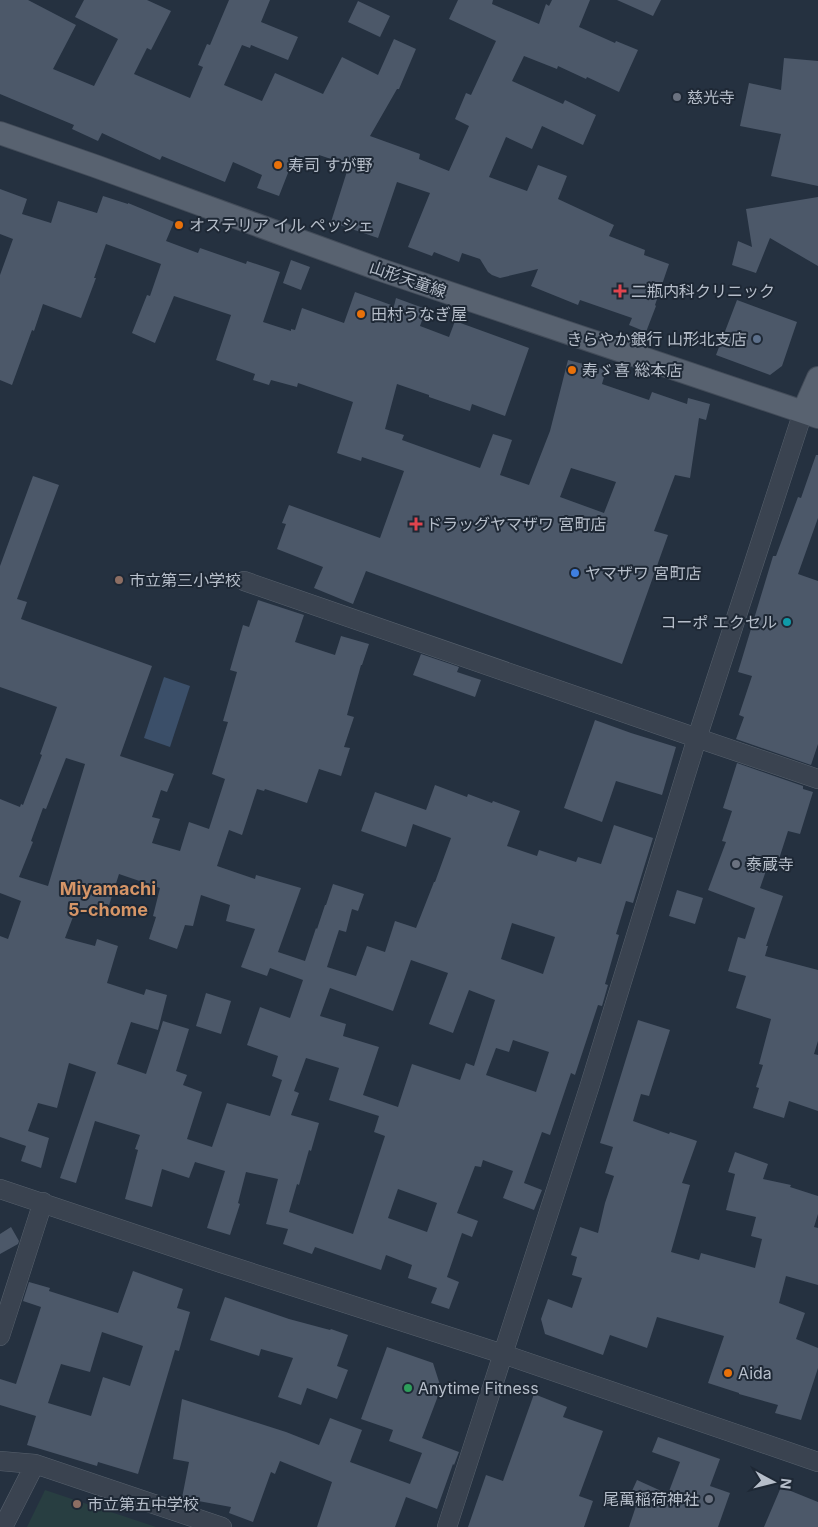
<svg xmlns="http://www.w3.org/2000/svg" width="818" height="1527" font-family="Inter,'Noto Sans JP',sans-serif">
  <rect width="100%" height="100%" fill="#253140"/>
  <path fill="#283e41" d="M45,1490L156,1527H27Z"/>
  <path fill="#3b4f69" d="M164,677L190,686L170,747L144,738Z"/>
  <path fill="#4c5869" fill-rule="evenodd" d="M0,0H28L76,25L53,69L94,86L118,39L75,17L84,0H147L171,11L151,50L147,48L134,74L190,98L203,67L198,65L207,44L210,45L229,0H270L261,22L298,37L288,60L251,45L250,48L242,45L224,85L262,101L275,73L323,94L342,57L378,75L394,39L416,49L399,89H397L370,136L420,154L419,159L449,171L469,126L455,119L466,93L471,95L496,41L449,19L458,0H493L492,4L539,24L546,4L549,6L552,0H590L579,27L615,43L616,41L638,50L619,92L587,77L586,79L558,66L557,69L524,56L512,81L563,104L565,100L596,115L583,145L542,126L532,149L506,137L489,177L527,191L538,165L567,176L558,199L614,225L609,236L645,250L644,255L669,264L655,305L656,306L646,332L629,325L632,318L580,300L578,305L531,286L538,269L500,278L492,275L488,272L480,259L462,253L459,262L434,252L432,256L408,247L430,193L397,182L378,238L331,222L349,165L319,155L316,163L295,155L279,196L257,188L262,175L233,162L225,182L162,156L160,160L102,133L98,141L72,129L74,125L0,94Z
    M617,0H661L653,16Z
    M358,1L390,16L380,37L348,22Z
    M784,58L818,61V186L771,176L781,134L740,126L749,83L781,90Z
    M0,189L27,199L22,214L51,223L58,201L97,213L103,196L128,204V203L174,222L166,241L198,253L200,248L246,264L247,261L280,272L263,322L291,331V329L295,330L302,308L344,323L355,292L394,306L396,298L426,309L420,326L449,337L455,321L529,348L505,416L472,404L470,411L429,397V395L397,384L385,429L404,435L402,440L480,468L493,434L512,440L500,475L529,485L550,431L568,360L606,370L602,384L649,400L652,392L687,404L688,398L710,404L706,420L699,418L690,478L675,475L654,531L668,535L622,664L366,571L353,604L314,588L323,567L277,549L286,524L282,523L289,505L380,538L404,471L362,457L361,461L337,453L353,402L298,383L297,387L271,380L269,385L253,380L255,374L216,360L231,315L174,296L155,343L132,333L147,295L150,296L161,264L106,244L94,278H96L81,318L43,304L34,331L32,330L12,385L0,380V275L13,239L0,234ZM571,468L616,482L604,513L560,497Z
    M818,197V266L770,238L756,273L732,265L738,241L752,247L746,209Z
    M291,260L310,267L301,290L283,283Z
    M737,300L797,322L782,366L770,375L716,355Z
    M816,455H818V518L798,574L818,581V744L811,765L736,739L744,717L739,715L752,676L738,672L773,556H776L798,497L801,498Z
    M33,476L59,485L17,599L27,602L21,619L152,666L120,756L174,774L167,792L161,790L152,817L160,819L152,843L180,851L189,822L209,829L225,779L212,774L228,722L223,721L237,672L230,670L243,625L249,627L258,600L304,615L295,642L335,655L341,636L369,644L362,665H361L347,715L354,717L344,747L350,748L341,776L319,769L307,803L265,789L264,791L257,789L242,835L229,830L217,866L255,879L256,875L301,888L278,952L305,961L316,928L317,929L325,905H326L333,884L364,894L358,911L352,909L346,932L339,930L327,967L356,976L367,946L385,952L395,921L416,928L434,882H435L451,838L413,824L406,847L361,831L375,792L426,810L435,785L467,797L468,794L492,803L493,801L520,811L507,846L537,856L539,850L576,862L578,857L601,864L614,825L653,838L633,903L626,901L616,934L619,935L605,984L608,985L602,1006L598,1005L575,1075L571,1073L550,1135L542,1132L524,1183L542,1190L534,1210L503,1198L513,1171L483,1160L481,1167L475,1166L457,1213L478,1221L472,1237L462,1233L447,1277L459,1282L449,1309L431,1303L437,1288L408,1278L412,1265L386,1255L381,1270L315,1247L312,1254L283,1244L288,1229L266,1224L278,1179L246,1172L238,1203L240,1204L230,1235L207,1228L225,1171L195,1162L189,1178L162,1169L152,1207L125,1199L138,1150L135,1149L140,1135L95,1121L76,1183L60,1178L96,1072L69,1063L57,1108L38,1103L28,1131L49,1138L41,1168L21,1161L26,1146L0,1137V936L8,939L21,901L0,893V799L20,807L21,804L23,805L42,755L40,754L57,707L0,687V566ZM66,758L85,764L48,886L19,877L33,842L31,841L43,808L46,809ZM119,874L160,888L153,916L156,917L149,939L177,949L185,925L193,926L201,895L230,905L226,921L255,929L241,967L267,976L270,968L303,980L290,1018L260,1007L247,1045L278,1056L272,1076L282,1080L270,1116L227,1103L212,1147L187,1139L202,1092L183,1085L187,1075L176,1071L189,1029L163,1021L146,1074L117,1064L131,1022L158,1030L167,995L146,989L144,995L107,983L118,946L97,939L95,946L65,938L76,909L105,918ZM512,923L555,937L543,974L501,959ZM411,960L448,973L429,1024L453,1033L469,990L495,1000L474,1066L466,1063L460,1080L412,1064L398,1107L363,1095L379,1047L343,1036L346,1024L320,1016L330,988L393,1011ZM513,1040L549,1052L536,1092L486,1075L496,1048L509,1052ZM306,1058L339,1068L329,1100L379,1116L374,1132L385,1136L353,1234L289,1212L297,1184L299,1185L309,1150L311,1151L319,1123L291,1115L299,1093L294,1091ZM398,1189L437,1203L427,1232L388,1218Z
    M421,654L459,667L457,672L481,680L475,697L413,675Z
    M595,720L631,733L676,747L662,795L616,781L602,822L564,808Z
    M737,763L803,786V789L813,792L800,834L788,831L779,859L771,856L760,888L783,896L766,946H768L765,956L818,970V1041L814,1054L818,1055V1111L789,1101L784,1118L753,1108L759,1088L756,1087L763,1065L759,1064L771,1019L736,1008L746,976L728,971L738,937L745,939L755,908L708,890L726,842L722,841L732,811L723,808Z
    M677,890L703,898L695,924L669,916Z
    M206,993L231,1001L221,1034L196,1026Z
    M638,1020L670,1030L649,1096L641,1094L633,1121L669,1134L670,1132L697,1141L682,1183L690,1185L671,1252L699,1260L701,1253L755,1268L762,1239L751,1236L756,1217L726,1210L735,1174L728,1172L735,1152L768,1164L763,1179L791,1185L790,1187L818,1196V1214L814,1227L818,1228V1285L786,1276L779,1303L805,1313L796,1339L818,1348V1368L801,1420L775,1413L778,1405L739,1394V1393L708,1383L724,1336L657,1317L647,1348L610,1335L603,1355L545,1334L541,1319L548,1299L572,1308L582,1278L572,1275L577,1257L571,1255L580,1227L598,1233L605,1203L614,1176L605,1173L613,1147L600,1143Z
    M11,1227L19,1241L18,1244L0,1254V1234Z
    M133,1271L183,1289L177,1308L190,1312L179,1351L175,1350L138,1474L98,1462L97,1466L27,1445L36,1416L0,1405V1379L16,1384L41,1307L23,1301L29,1282L50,1288L49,1291L118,1313ZM102,1332L143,1346L130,1386L103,1377L91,1416L48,1403L61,1364L90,1372Z
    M225,1297L289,1319L330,1330L331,1329L348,1335L337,1366L348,1370L337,1399L307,1388L301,1405L278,1397L293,1358L261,1349L259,1356L210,1340Z
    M387,1347L433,1363L441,1388L422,1438L459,1452L454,1465L453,1464L437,1509L406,1497L395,1527H317L332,1482L280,1461L275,1474L271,1472L253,1522L229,1513L231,1507L182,1498L189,1462L173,1459L182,1399L286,1432L319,1445L330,1418L362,1430L350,1462L410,1484L422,1453L389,1441L393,1430L361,1419Z
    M534,1394L567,1407L563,1417L603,1431L579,1496L593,1501L584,1527H468L486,1475L503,1481Z
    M658,1437L720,1459L710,1486L730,1493L718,1527H629L636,1506L627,1502L637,1480L668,1494L680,1462L652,1452Z
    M781,1487L818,1502V1527H764Z"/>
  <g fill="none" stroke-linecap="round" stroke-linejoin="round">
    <g stroke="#57616d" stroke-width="20">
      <path id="minor" d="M244,581L697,738L818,779
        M0,1189L221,1263L503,1354L818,1462
        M0,1336L43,1202
        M0,1461L35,1464L222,1527
        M3,1527L35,1464
        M447,1527L589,1088L697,738L803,412"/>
    </g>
    <g stroke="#434c59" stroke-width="24">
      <path id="major" d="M0,133L95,166L378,269L818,417
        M803,412L818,378"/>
    </g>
    <use href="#minor" stroke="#3a4350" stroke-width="19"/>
    <use href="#major" stroke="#586270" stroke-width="22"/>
  </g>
  <g fill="#6b7280" stroke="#1e2835" stroke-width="2">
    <circle cx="677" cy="97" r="5"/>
    <circle cx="736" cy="864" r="5"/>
    <circle cx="709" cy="1499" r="5"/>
  </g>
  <g fill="#e8710a" stroke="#1e2835" stroke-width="2">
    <circle cx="278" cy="165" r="5"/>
    <circle cx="179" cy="225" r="5"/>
    <circle cx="361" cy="314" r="5"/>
    <circle cx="572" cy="370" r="5"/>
    <circle cx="728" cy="1373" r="5"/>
  </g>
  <g fill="#e0444e" stroke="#1e2835" stroke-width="2">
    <path d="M617.5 283.5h5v5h5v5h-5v5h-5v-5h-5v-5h5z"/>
    <path d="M413.5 516.5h5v5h5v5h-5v5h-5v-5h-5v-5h5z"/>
  </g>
  <circle fill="#5c6f8a" stroke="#1e2835" stroke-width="2" cx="757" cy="339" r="5"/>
  <circle fill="#3f7fe0" stroke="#1e2835" stroke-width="2" cx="575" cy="573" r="5"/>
  <g fill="#8d6e63" stroke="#1e2835" stroke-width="2">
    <circle cx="119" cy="580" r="5"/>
    <circle cx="77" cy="1504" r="5"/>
  </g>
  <circle fill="#0f9aa8" stroke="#1e2835" stroke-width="2" cx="787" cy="622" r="5"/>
  <circle fill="#2e9e5b" stroke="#1e2835" stroke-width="2" cx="408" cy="1388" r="5"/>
  <g text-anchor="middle" stroke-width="4" stroke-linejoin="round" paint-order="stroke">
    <g font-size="16" fill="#b6beca" stroke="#1e2835" text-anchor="start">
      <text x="687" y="103">慈光寺</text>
      <text x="288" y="171">寿司 すが野</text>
      <text x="189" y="231">オステリア イル ペッシェ</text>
      <text x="631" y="297">二瓶内科クリニック</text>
      <text x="371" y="320">田村うなぎ屋</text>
      <text x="747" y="345" text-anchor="end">きらやか銀行 山形北支店</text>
      <text x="582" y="376">寿ゞ喜 総本店</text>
      <text x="426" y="530">ドラッグヤマザワ 宮町店</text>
      <text x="585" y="579">ヤマザワ 宮町店</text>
      <text x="129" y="586">市立第三小学校</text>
      <text x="777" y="628" text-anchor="end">コーポ エクセル</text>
      <text x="746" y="870">泰蔵寺</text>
      <text x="738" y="1379">Aida</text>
      <text x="418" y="1394">Anytime Fitness</text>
      <text x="699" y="1505" text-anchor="end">尾萬稲荷神社</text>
      <text x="87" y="1510">市立第五中学校</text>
    </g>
    <g font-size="16" fill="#b6beca" stroke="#1e2835">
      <text transform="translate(408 279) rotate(19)" y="6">山形天童線</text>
    </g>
    <g font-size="18" font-weight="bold" fill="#d59567" stroke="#1e2835">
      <text x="108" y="895">Miyamachi<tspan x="108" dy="21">5-chome</tspan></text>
    </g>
  </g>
  <g transform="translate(773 1482) rotate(97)" stroke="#1e2835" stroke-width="4" paint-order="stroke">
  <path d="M0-4L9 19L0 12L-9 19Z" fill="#b6beca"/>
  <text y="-8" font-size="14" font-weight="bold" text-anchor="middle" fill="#b6beca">N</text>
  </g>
</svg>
